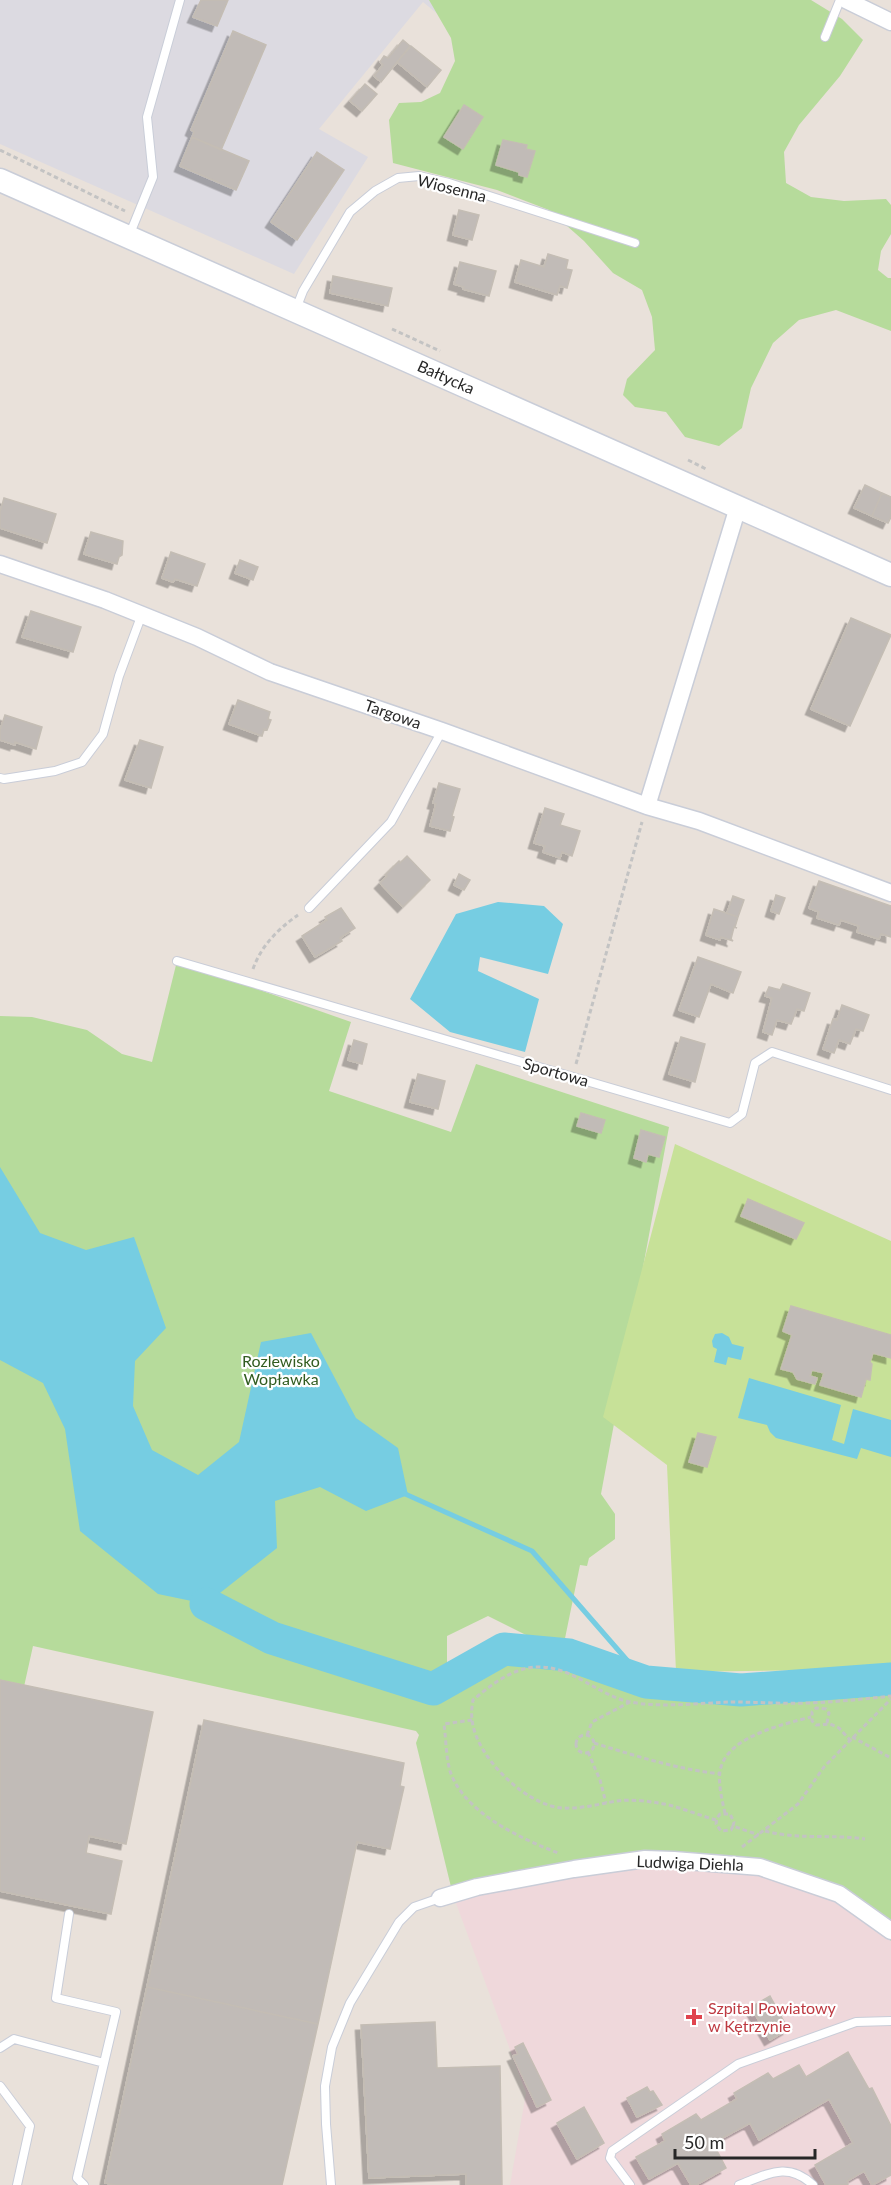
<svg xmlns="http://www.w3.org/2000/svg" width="891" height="2185" font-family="Lato,sans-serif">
  <defs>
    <filter id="shadow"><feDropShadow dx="-5.5" dy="5.5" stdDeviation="0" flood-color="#0004"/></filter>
  </defs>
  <rect width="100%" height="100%" fill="#e9e1da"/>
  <path fill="#dcdae1" d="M0,0H498L463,35L423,2L319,129L368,157L294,274L0,144Z"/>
  <path fill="#efd8db" d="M679,1857L830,1891L875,1924L891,1941V2185H510L526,2093L453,1895Z"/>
  <path fill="#b6db9b" d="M429,0H811L842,19L863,40L840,76L799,125L784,152L786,183L811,197L844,201L886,199L891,205V234L881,251L878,270L888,278H891V331L836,310L799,320L773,343L751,388L742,428L719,446L685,437L666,412L635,407L623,395L627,379L655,350L652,317L642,290L613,273L584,241L549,210L497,190L393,163L389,120L399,103L421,102L440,93L455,61L451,38Z
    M177,961L351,1022L329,1091L451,1132L476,1064L669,1127L601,1494L615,1514V1539L589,1558L587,1566L580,1565L562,1653L488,1616L447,1636V1681L504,1649L569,1655L646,1682L741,1690L891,1679V1941L875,1924L830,1891L679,1857L453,1895L416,1743L419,1735L416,1731L33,1646L0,1795V1016L32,1017L87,1030L122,1054L152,1062Z"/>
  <path fill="#c7e198" d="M675,1144L891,1241V1669L676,1672L667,1465L603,1417Z"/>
  <path fill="#76cde2" d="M498,902L544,906L563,924L548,974L480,957L478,971L539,999L525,1052L450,1032L410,999L456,914Z
    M0,1167L40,1233L86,1250L134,1237L166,1328L135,1361L133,1406L152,1450L198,1475L239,1442L261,1342L311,1333L356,1418L398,1448L408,1495L366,1511L320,1487L275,1501L277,1548L206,1604L158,1594L80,1531L65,1429L43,1383L0,1360Z
    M722,1333L729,1337L732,1344L744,1347L741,1360L728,1357L726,1365L714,1362L717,1349L713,1347L712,1341L715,1334Z
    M749,1378L841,1405L832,1440L844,1444L853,1409L891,1420V1457L861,1448L857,1459L776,1438L770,1432L767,1425L738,1418Z"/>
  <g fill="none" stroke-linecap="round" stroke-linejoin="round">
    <path stroke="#76cde2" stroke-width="5" d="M403,1493L532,1551L646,1682"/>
    <path stroke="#76cde2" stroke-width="33" d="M206,1604L272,1638L433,1689L504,1649L569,1655L646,1682L741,1690L891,1679"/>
  </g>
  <path fill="#c1bbb7" stroke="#c4bdb4" stroke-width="1.5" filter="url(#shadow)" d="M201,0H228L217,26L193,17Z
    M233,31L266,45L221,150L192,137L194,132L191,130Z
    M403,40L410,46L381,82L374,76L383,65L380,62L384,56L388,58Z
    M411,46L441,70L427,87L397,62Z
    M365,84L377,94L362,111L350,101Z
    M464,105L483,117L463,149L444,137Z
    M192,137L249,161L236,190L180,166Z
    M503,140L527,145L526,149L535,151L527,177L519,175V172L496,165Z
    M317,152L344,170L297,240L271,222Z
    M459,210L479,215L472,240L453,235Z
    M548,254L568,260L566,269L572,270L567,288L560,286L557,295L515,282L521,260L544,267Z
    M460,262L496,271L489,296L463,289L464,287L454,284Z
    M333,276L392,288L388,306L330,293Z
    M865,485L882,493L872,516L854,508Z
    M882,493L891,497V517L888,523L872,516Z
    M4,498L56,514L47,543L0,528V512Z
    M91,532L123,541L122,555L119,557L117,564L84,554Z
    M171,552L205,564L197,586L175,579L173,582L162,578Z
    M240,560L258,567L253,580L235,573Z
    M31,611L81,627L73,652L22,637Z
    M851,618L891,635L850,726L811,709Z
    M238,700L270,712L268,719L271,720L267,730L264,729L262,736L229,724Z
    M5,715L42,727L36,749L15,742V745L0,740V730Z
    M140,740L163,747L151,788L125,780Z
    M439,783L460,789L452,816L454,817L450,831L430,826L436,804L433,803Z
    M545,808L564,814L560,825L580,831L572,856L562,852L560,858L543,852L545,846L534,843Z
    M407,856L430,880L403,907L380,883L387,876L385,875L399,861L400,863Z
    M459,874L470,880L464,890L454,885Z
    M819,881L891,906V937L881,934L879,939L857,932L859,926L841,920L839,925L817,918L819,912L809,908Z
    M776,895L785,898L779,914L771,911Z
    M733,896L744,900L738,917L727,913Z
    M341,908L355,928L340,938L342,941L315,957L302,936L327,920L325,917Z
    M714,909L738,917L735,927L737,928L734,927L731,939L733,941L721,937L720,940L706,935Z
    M698,957L741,972L733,993L711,984L699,1017L679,1010Z
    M783,984L810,993L804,1011L797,1009L791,1024L777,1020L772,1035L763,1032L772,998L765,996L769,987L780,990Z
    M842,1005L869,1015L863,1031L856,1029L850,1044L839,1040L834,1053L823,1049L833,1019L837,1020Z
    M681,1037L705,1044L695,1082L669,1074Z
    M354,1040L367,1044L362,1064L348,1060Z
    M418,1074L445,1081L438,1109L410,1102Z
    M581,1113L605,1120L601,1133L577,1126Z
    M641,1130L665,1137L659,1157L648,1154L646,1162L634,1158Z
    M748,1199L804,1223L796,1239L741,1216Z
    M791,1306L891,1335V1358L873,1353L870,1362L872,1364L870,1380L866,1379L861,1397L820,1385L824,1373L812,1370L810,1376L817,1378L815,1384L797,1379L793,1372L781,1369L792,1335L783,1331Z
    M698,1433L716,1437L707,1467L689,1462Z
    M0,1680L153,1712L126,1844L89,1836L86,1853L122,1861L111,1914L0,1891Z
    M204,1720L404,1763L400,1786L404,1787L390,1849L357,1842L318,2024L147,1987Z
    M147,1987L318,2024L282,2185H116L105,2183Z
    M770,1996L788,2029L770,2040L751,2007Z
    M435,2022L437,2068L500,2066L502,2185H466V2174L369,2178L361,2025Z
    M523,2043L551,2100L537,2107L513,2056L518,2054L515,2047Z
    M848,2052L869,2089L872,2088L891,2126V2175L872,2185L864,2171L847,2181L848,2184L846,2185H826L815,2165L853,2143L829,2099L759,2140L750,2123L713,2143L726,2168L696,2185H691L678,2163L649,2179L636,2157L665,2141L662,2134L696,2114L701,2120L737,2099L734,2093L768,2073L773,2079L799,2065L806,2077Z
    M647,2087L650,2092L653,2091L662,2105L637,2117L627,2098Z
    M584,2107L604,2143L577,2159L557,2123Z"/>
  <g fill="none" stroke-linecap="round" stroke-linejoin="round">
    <g stroke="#c9cdd8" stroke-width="10">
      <path id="lane" d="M825,37L840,0
        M129,236L153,177L147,117L180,0
        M296,309L303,291L350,212L375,191L398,178L419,176L449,183L635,243
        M0,778L4,779L55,771L82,762L103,734L119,676L142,614
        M309,908L391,822L442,731
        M177,961L730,1123L742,1114L755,1063L772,1052L891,1090
        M69,1914L56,1998L116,2012L104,2063
        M0,2048L14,2039L104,2063L77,2178L84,2185
        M0,2086L30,2126L17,2185
        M331,2185L326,2124L325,2086L332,2047L350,2003L399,1922L414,1907L440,1898
        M630,2185L610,2158L612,2151L738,2064L856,2022L891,2021
        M739,2185C768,2174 788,2161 813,2185"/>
    </g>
    <g stroke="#c9cdd8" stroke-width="19">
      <path id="street" d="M846,0L891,22
        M738,507L647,806L699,821L891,893
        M0,564L105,600L197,637L270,672L442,731L647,806
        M440,1898L477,1887L574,1869L645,1859L674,1860L760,1867L839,1894L891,1931"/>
    </g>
    <g stroke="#c9cdd8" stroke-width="25">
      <path id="secondary" d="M0,180L891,575"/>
    </g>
    <path stroke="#c3c3c3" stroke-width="3" stroke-dasharray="4.5 3" stroke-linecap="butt" d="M0,150L125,211
      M392,329L440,351
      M688,460L706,469
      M253,969C261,946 278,929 298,915
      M576,1064L642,822
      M472,1720L444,1724C446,1739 446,1757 450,1771C464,1813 520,1838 558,1853
      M827,1723L829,1713L826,1709L816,1708L812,1712V1721L816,1725L830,1724L839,1728L850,1740
      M587,1735L592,1722L630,1702
      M576 1744a9 9 0 1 1 18 0a9 9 0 1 1-18 0Z
      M852,1737L891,1758
      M594,1743C636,1756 676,1769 721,1774
      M588,1752L600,1780L606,1803
      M725,1813C722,1800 717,1780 721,1767C730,1736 784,1724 811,1717
      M716,1820C698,1815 678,1806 659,1803C646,1801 630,1799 617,1801C599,1804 581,1809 562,1808C525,1805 475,1756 472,1719C471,1713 472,1706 473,1700C491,1685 512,1668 537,1667C573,1666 597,1695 630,1702C661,1708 700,1703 731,1702C757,1702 783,1704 809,1703C836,1702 864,1699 891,1696
      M733,1826L734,1822L730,1814H720L717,1818L716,1824L721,1831L731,1830L733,1826L759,1835
      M765,1831C798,1840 832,1834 865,1839
      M742,1847L798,1804L824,1767L891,1699"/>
    <use href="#lane" stroke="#fff" stroke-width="8"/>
    <use href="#street" stroke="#fff" stroke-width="16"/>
    <use href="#secondary" stroke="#fff" stroke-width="22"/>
  </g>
  <path fill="#e0444e" stroke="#fff" stroke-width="2" d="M691 2008h6v6h6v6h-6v6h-6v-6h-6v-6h6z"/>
  <g text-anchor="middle" stroke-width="4.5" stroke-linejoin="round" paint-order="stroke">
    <g font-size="16" fill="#272727" stroke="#fff">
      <text transform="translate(452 188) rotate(14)" y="6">Wiosenna</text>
      <text transform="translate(446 377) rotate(24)" y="6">Bałtycka</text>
      <text transform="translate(393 714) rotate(19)" y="6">Targowa</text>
      <text transform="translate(556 1072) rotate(16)" y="6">Sportowa</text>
      <text transform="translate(690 1863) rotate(2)" y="6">Ludwiga Diehla</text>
    </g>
    <g font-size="16" fill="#315c20" stroke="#fff">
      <text x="281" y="1367">Rozlewisko<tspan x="281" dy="18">Wopławka</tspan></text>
    </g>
    <g font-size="16" fill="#be3a42" stroke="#fff" text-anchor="start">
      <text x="708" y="2014">Szpital Powiatowy<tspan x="708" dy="18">w Kętrzynie</tspan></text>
    </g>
  </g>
  <path d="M675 2149v9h140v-9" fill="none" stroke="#272727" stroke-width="3"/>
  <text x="684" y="2149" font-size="18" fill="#272727" stroke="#ffffff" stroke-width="4.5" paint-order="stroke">50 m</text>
</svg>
